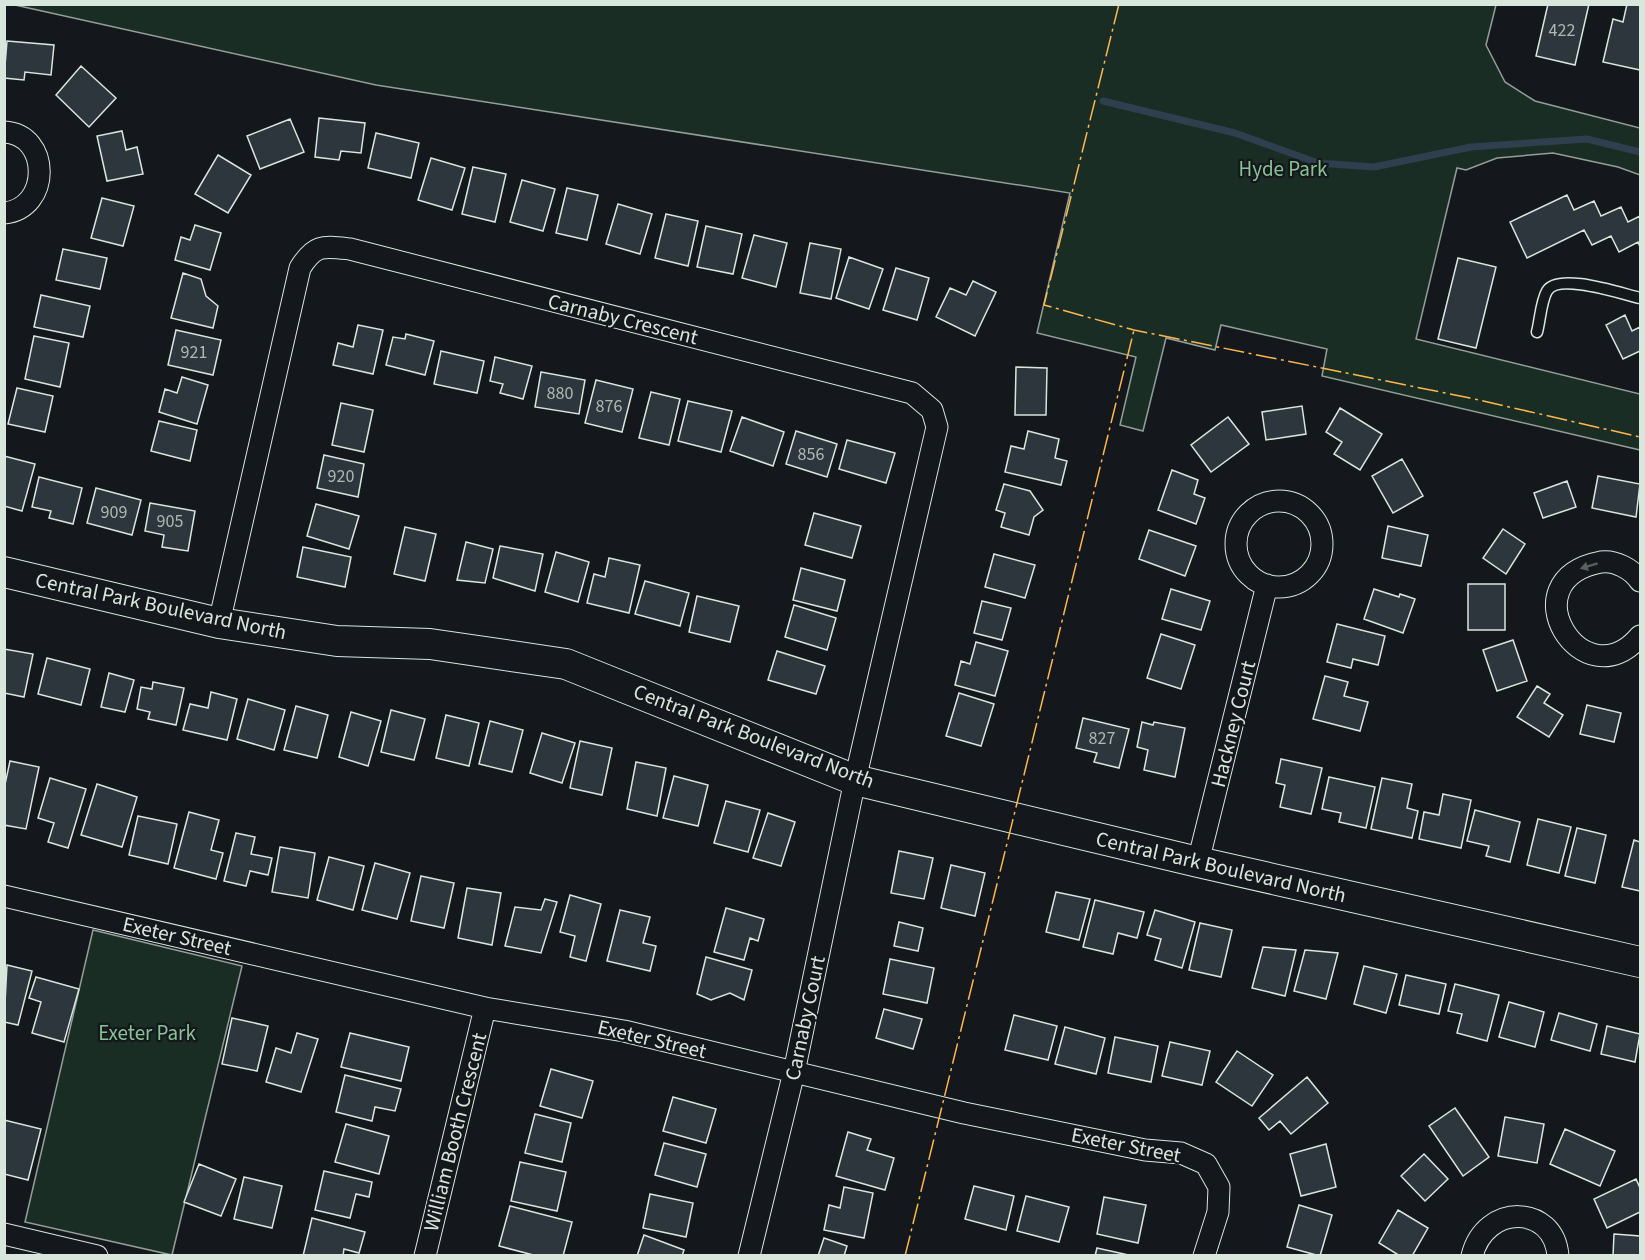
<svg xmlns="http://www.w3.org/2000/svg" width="1645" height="1260" font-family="'Source Sans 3',sans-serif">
  <rect width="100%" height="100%" fill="#14181c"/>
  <path fill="#1a2d24" stroke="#939e99" stroke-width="1.5" d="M15,5H1496L1486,45L1505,82L1535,101L1640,128V175L1618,167L1553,153L1497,158L1466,170L1457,168L1416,339L1640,394V450L1322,376L1327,349L1221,325L1215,350L1166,338L1143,431L1120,425L1136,357L1037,333L1070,193L376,85Z
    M93,930L242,966L172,1255L25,1222Z"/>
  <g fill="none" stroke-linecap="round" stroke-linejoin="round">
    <path stroke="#2f3f4d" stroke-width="7" d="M1103,101L1235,133L1318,163L1374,167L1471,147L1587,139L1640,152"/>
  </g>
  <path fill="#2c363c" stroke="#d8e6dc" stroke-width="1.5" d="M1548,4H1589L1575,65L1536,56Z
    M1627,4H1640V70L1603,62L1613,19L1623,22Z
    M7,41L54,45L51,75L25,72L24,80L4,78Z
    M81,66L116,98L89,127L56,95Z
    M319,118L365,123L361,153L341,151L339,160L315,157Z
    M290,119L304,152L260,169L247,136Z
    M122,131L126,150L137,147L143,174L107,181L97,136Z
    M376,133L419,143L411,178L368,168Z
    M218,155L251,175L228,213L195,194Z
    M431,158L465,168L452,210L418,200Z
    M473,167L506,174L495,222L462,214Z
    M522,180L555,189L543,231L510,222Z
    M567,188L598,195L587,240L556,233Z
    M1567,195L1574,210L1594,201L1601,216L1621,207L1628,222L1640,216V247L1638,242L1619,252L1611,236L1592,245L1584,230L1527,258L1510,222Z
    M102,198L134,206L123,246L91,238Z
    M618,204L652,214L640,254L606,244Z
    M666,214L698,221L688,266L655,258Z
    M195,225L221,233L210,270L175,260L181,237L190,240Z
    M706,226L742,234L733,274L697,267Z
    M754,235L787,243L776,287L742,278Z
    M810,243L841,249L831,299L800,293Z
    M63,249L107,258L100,289L56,280Z
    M849,257L883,269L869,309L836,298Z
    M1458,258L1496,267L1476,348L1438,339Z
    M896,268L929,278L917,320L883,310Z
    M183,273L201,279L206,296L218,306L213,328L171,318Z
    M973,281L996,292L975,336L936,317L950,288L966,295Z
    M41,295L90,306L83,337L34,327Z
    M1625,315L1632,331L1640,327V351L1623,359L1606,325Z
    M358,325L383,330L373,374L333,365L338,343L353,347Z
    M176,330L221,340L213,375L168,365Z
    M406,334L434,341L425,375L386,365L393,337L405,339Z
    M34,336L69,343L60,387L25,379Z
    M441,351L484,361L477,393L434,384Z
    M495,357L532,366L523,399L500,393L503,384L490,381Z
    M1016,367L1047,368L1046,415H1015Z
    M541,372L585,380L579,414L535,407Z
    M182,377L208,385L197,424L159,412L165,389L177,393Z
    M596,380L633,389L622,432L585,423Z
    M17,388L53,396L45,432L8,424Z
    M651,392L680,399L669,445L639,438Z
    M688,401L732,411L721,452L678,441Z
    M341,403L373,410L364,452L332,445Z
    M1302,406L1306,434L1266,440L1262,412Z
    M1340,408L1382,434L1360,470L1334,454L1342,442L1326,432Z
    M742,417L784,432L773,466L730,451Z
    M1228,417L1249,444L1211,472L1191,445Z
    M159,421L197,430L190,461L151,451Z
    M796,431L837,444L827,477L786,464Z
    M1028,431L1059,439L1055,458L1067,461L1061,485L1005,472L1011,446L1024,449Z
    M847,440L895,453L886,483L839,469Z
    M324,455L364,464L358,497L317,488Z
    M4,456L35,464L22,511L4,506Z
    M1402,459L1423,496L1393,513L1372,476Z
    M1172,470L1198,480L1194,494L1205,498L1196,524L1158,510Z
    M1598,476L1640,484L1636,517L1592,508Z
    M39,477L82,488L73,524L49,518L51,511L32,507Z
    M1567,481L1576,507L1543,518L1534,493Z
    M1004,484L1030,491L1043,510L1034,517L1029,535L1001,527L1005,513L996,510Z
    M96,488L141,500L132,535L87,523Z
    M150,503L195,511L188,551L162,547L164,535L145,531Z
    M316,504L359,516L349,549L307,536Z
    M814,513L861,526L852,558L805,545Z
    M1388,526L1428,535L1421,566L1382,558Z
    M405,527L436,534L425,581L394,574Z
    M1503,529L1525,544L1506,574L1483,558Z
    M1149,530L1196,546L1185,576L1139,559Z
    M466,542L493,549L485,583L457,580Z
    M500,546L543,554L535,591L493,578Z
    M303,547L351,557L345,587L297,577Z
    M556,552L589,562L578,602L545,592Z
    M994,554L1035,565L1025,598L985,587Z
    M609,558L640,565L629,613L587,603L594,574L605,577Z
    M801,568L845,580L837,611L793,600Z
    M645,581L689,593L680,626L635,614Z
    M1468,584H1505V630H1468Z
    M1171,589L1210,601L1201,630L1162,619Z
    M1374,589L1399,597L1400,594L1415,599L1403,633L1364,619Z
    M697,596L739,606L730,642L689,632Z
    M982,601L1011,608L1002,640L974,633Z
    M794,605L836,618L827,650L785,637Z
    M1337,624L1385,636L1378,665L1353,659L1351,668L1327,662Z
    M1161,634L1195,645L1181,689L1147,678Z
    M1513,640L1527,681L1497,691L1483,650Z
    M976,642L1008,651L995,696L955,685L961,661L970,664Z
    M4,649L33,654L24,697L4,693Z
    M777,651L825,666L816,694L768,680Z
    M47,658L90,669L81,705L38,694Z
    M109,673L134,680L125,712L101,707Z
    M1325,676L1348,682L1344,696L1368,702L1360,731L1313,719Z
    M153,682L184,688L176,725L148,719L150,712L137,709L141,687L152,689Z
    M1537,686L1550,694L1544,703L1563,715L1549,737L1517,717Z
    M211,692L237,699L227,740L183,730L190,704L208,708Z
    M959,693L994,704L981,746L946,736Z
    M248,699L285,710L274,750L237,739Z
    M1587,705L1621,713L1614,742L1580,734Z
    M296,706L328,715L317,758L284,750Z
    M391,710L425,719L414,760L381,752Z
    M351,712L381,721L368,766L339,757Z
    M446,715L479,723L469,766L436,758Z
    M1083,718L1129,729L1119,768L1094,762L1097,753L1076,748Z
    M490,721L523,730L512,772L479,764Z
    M1142,722L1153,725L1154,722L1185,728L1175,777L1144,770L1148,750L1137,747Z
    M542,733L575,743L562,783L530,773Z
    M580,741L612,748L602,795L570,788Z
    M1281,759L1322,768L1311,814L1280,807L1285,785L1276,783Z
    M10,761L39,767L26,829L4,825V789Z
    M636,762L666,768L657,816L627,809Z
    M674,776L708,785L698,826L663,818Z
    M1329,777L1375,787L1366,828L1339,822L1341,813L1322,809Z
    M50,778L86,789L68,848L48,842L54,823L38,818Z
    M1382,778L1412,784L1407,808L1418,811L1412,838L1371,829Z
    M97,784L137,797L122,847L81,835Z
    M1443,794L1471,800L1461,848L1419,839L1424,812L1439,815Z
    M726,801L760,810L748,852L714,843Z
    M1475,810L1520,822L1510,862L1486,856L1489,846L1467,841Z
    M189,812L219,820L211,850L223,853L216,879L174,868Z
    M768,813L795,822L781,866L753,858Z
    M138,816L177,824L168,864L129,855Z
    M1538,819L1571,827L1559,873L1527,865Z
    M1577,828L1606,835L1595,883L1565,876Z
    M236,833L255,837L251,854L272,858L268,875L250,871L246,886L224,881Z
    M1634,840L1640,842V891L1622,887Z
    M280,847L315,853L308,898L272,892Z
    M899,851L933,858L924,899L891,893Z
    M329,857L364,866L353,910L317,900Z
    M375,863L410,873L397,919L362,910Z
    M951,865L985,873L975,916L941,908Z
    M421,876L454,883L444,928L411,921Z
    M467,888L501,893L492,945L458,938Z
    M1056,892L1090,899L1079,940L1046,932Z
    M570,895L601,904L586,961L570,957L575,936L560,932Z
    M545,899L557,902L541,953L505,946L515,907L541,910Z
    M1095,900L1144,912L1137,938L1118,933L1113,954L1083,947Z
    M726,908L764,919L758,941L750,938L744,960L714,952Z
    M620,910L650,917L643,943L656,946L650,971L607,961Z
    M1155,910L1195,922L1182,968L1155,960L1161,939L1147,935Z
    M899,922L923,928L918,951L894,946Z
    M1200,923L1232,930L1221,977L1189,970Z
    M1263,947L1296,950L1285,996L1252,988Z
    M1305,950L1338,953L1326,999L1294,991Z
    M706,957L752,970L744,1000L730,993L711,1000L697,994Z
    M890,959L934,968L927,1003L883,994Z
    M7,965L32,971L18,1025L4,1022Z
    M1364,966L1397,974L1386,1013L1354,1004Z
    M1406,975L1446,984L1439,1014L1399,1005Z
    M36,977L79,989L64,1042L32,1033L41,1002L29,998Z
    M1455,984L1499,995L1487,1041L1457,1033L1462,1014L1448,1011Z
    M1509,1002L1544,1012L1535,1047L1499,1037Z
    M884,1009L922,1019L913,1049L876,1038Z
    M1559,1013L1597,1024L1590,1051L1551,1040Z
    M1014,1015L1057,1026L1048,1060L1005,1050Z
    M232,1018L268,1026L257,1071L222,1064Z
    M1607,1026L1640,1034L1635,1062L1601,1054Z
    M1065,1027L1105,1038L1096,1074L1055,1064Z
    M297,1033L318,1039L301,1092L266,1082L276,1048L291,1053Z
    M350,1033L409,1047L401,1081L341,1067Z
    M1115,1037L1158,1046L1151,1082L1108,1073Z
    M1170,1042L1210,1051L1202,1085L1162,1076Z
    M1237,1051L1273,1075L1252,1106L1216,1082Z
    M551,1069L593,1081L582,1118L540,1106Z
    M345,1075L401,1089L395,1111L375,1107L372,1121L336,1112Z
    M1307,1077L1328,1103L1291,1134L1280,1121L1269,1130L1259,1118Z
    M673,1097L716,1109L706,1143L663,1131Z
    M1455,1108L1489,1157L1463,1176L1429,1126Z
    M535,1114L571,1123L562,1162L525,1153Z
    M1505,1117L1544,1124L1537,1163L1498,1156Z
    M4,1120L41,1129L28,1180L4,1174Z
    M346,1124L389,1136L379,1174L335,1162Z
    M1565,1129L1615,1151L1600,1186L1550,1164Z
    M848,1132L871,1139L867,1150L894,1158L885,1190L836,1176Z
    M664,1143L706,1154L697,1187L655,1175Z
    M1326,1144L1336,1187L1301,1196L1290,1154Z
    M1424,1154L1448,1179L1425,1201L1401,1176Z
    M520,1162L566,1172L557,1211L511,1201Z
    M199,1164L236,1179L221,1216L184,1202Z
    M324,1171L372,1182L369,1197L356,1194L350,1218L315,1210Z
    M244,1177L282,1186L272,1228L234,1219Z
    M1636,1179L1640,1188V1212L1607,1228L1594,1199Z
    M974,1186L1014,1196L1006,1230L965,1219Z
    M844,1187L873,1193L864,1238L824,1230L829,1205L840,1208Z
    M650,1194L693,1203L686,1237L643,1228Z
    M1026,1196L1069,1207L1059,1242L1017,1231Z
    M1104,1197L1146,1205L1138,1243L1097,1234Z
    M1299,1205L1332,1215L1320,1256L1287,1247Z
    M510,1206L572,1222L563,1256H537L499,1246Z
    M1398,1210L1428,1228L1412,1256H1400L1379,1243Z
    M312,1218L365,1232L359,1253L344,1249L343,1256H303Z
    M1614,1234L1640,1236V1256H1613Z
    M644,1235L684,1250L682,1256H637Z
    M824,1238L847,1246L844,1256H818Z
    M1097,1248L1133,1256H1095Z"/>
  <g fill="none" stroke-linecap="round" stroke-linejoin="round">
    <g stroke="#d8e6dc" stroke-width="13">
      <path id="lane" d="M1537,332C1540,321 1541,301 1547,291C1558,272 1622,294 1640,298"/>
    </g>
    <g stroke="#d8e6dc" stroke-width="23">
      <path id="street" d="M4,132C51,134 51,209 4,213
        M1236 544a43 43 0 1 1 86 0a43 43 0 1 1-86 0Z
        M1640,581C1632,569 1615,560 1601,562C1506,580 1584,703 1640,636
        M219,623L300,268C315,244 323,246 350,249L912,393L932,410L937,427L855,780L794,1072L749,1256
        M1198,862L1267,585
        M4,896L485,1008L624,1031L964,1113L1145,1150L1181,1153L1206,1164L1219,1187L1218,1212L1204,1256
        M4,1234L97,1256
        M425,1256L485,1008
        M1472,1256C1485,1203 1554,1204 1558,1256"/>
    </g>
    <g stroke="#d8e6dc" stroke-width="32">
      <path id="secondary" d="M4,572L219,623L337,641L430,644L566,664L855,780L1198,862L1640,962"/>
    </g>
    <use href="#lane" stroke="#14181c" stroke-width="10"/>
    <use href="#street" stroke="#14181c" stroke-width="21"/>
    <use href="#secondary" stroke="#14181c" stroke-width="30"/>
    <path stroke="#ffb74d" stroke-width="1.5" stroke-dasharray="21 4.5 3 4.5" stroke-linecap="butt" d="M1119,4L1044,305L1134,330L1470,398L1640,437
      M905,1256L1134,330"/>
  </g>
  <defs><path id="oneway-solid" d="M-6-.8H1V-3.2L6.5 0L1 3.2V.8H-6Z" transform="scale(1.5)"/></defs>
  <use fill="#59605f" href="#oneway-solid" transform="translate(1589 566) rotate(163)"/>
  <g text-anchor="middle" stroke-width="4.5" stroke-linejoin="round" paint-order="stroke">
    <g font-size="18" fill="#adbab4">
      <text x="1562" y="36">422</text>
      <text x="194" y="358">921</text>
      <text x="560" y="399">880</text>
      <text x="609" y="412">876</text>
      <text x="811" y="460">856</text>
      <text x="341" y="482">920</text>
      <text x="114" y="518">909</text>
      <text x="170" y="527">905</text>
      <text x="1102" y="744">827</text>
    </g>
    <g font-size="21" fill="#8ac095" stroke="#14181c">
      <text x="1283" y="176">Hyde Park</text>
      <text x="147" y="1040">Exeter Park</text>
    </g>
    <g font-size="21" fill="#d8e6dc" stroke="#14181c">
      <text transform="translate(623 319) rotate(14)" y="7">Carnaby Crescent</text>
      <text transform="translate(161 606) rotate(12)" y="7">Central Park Boulevard North</text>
      <text transform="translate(1233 724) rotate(-76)" y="7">Hackney Court</text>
      <text transform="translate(754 736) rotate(21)" y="7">Central Park Boulevard North</text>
      <text transform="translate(1221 867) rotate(13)" y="7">Central Park Boulevard North</text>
      <text transform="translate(177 936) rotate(13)" y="7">Exeter Street</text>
      <text transform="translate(805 1018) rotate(-78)" y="7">Carnaby Court</text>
      <text transform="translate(652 1039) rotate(13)" y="7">Exeter Street</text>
      <text transform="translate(455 1132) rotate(-76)" y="7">William Booth Crescent</text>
      <text transform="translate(1126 1145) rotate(11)" y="7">Exeter Street</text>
    </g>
  </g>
  <rect width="1645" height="1260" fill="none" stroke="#d8e6dc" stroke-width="12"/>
</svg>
